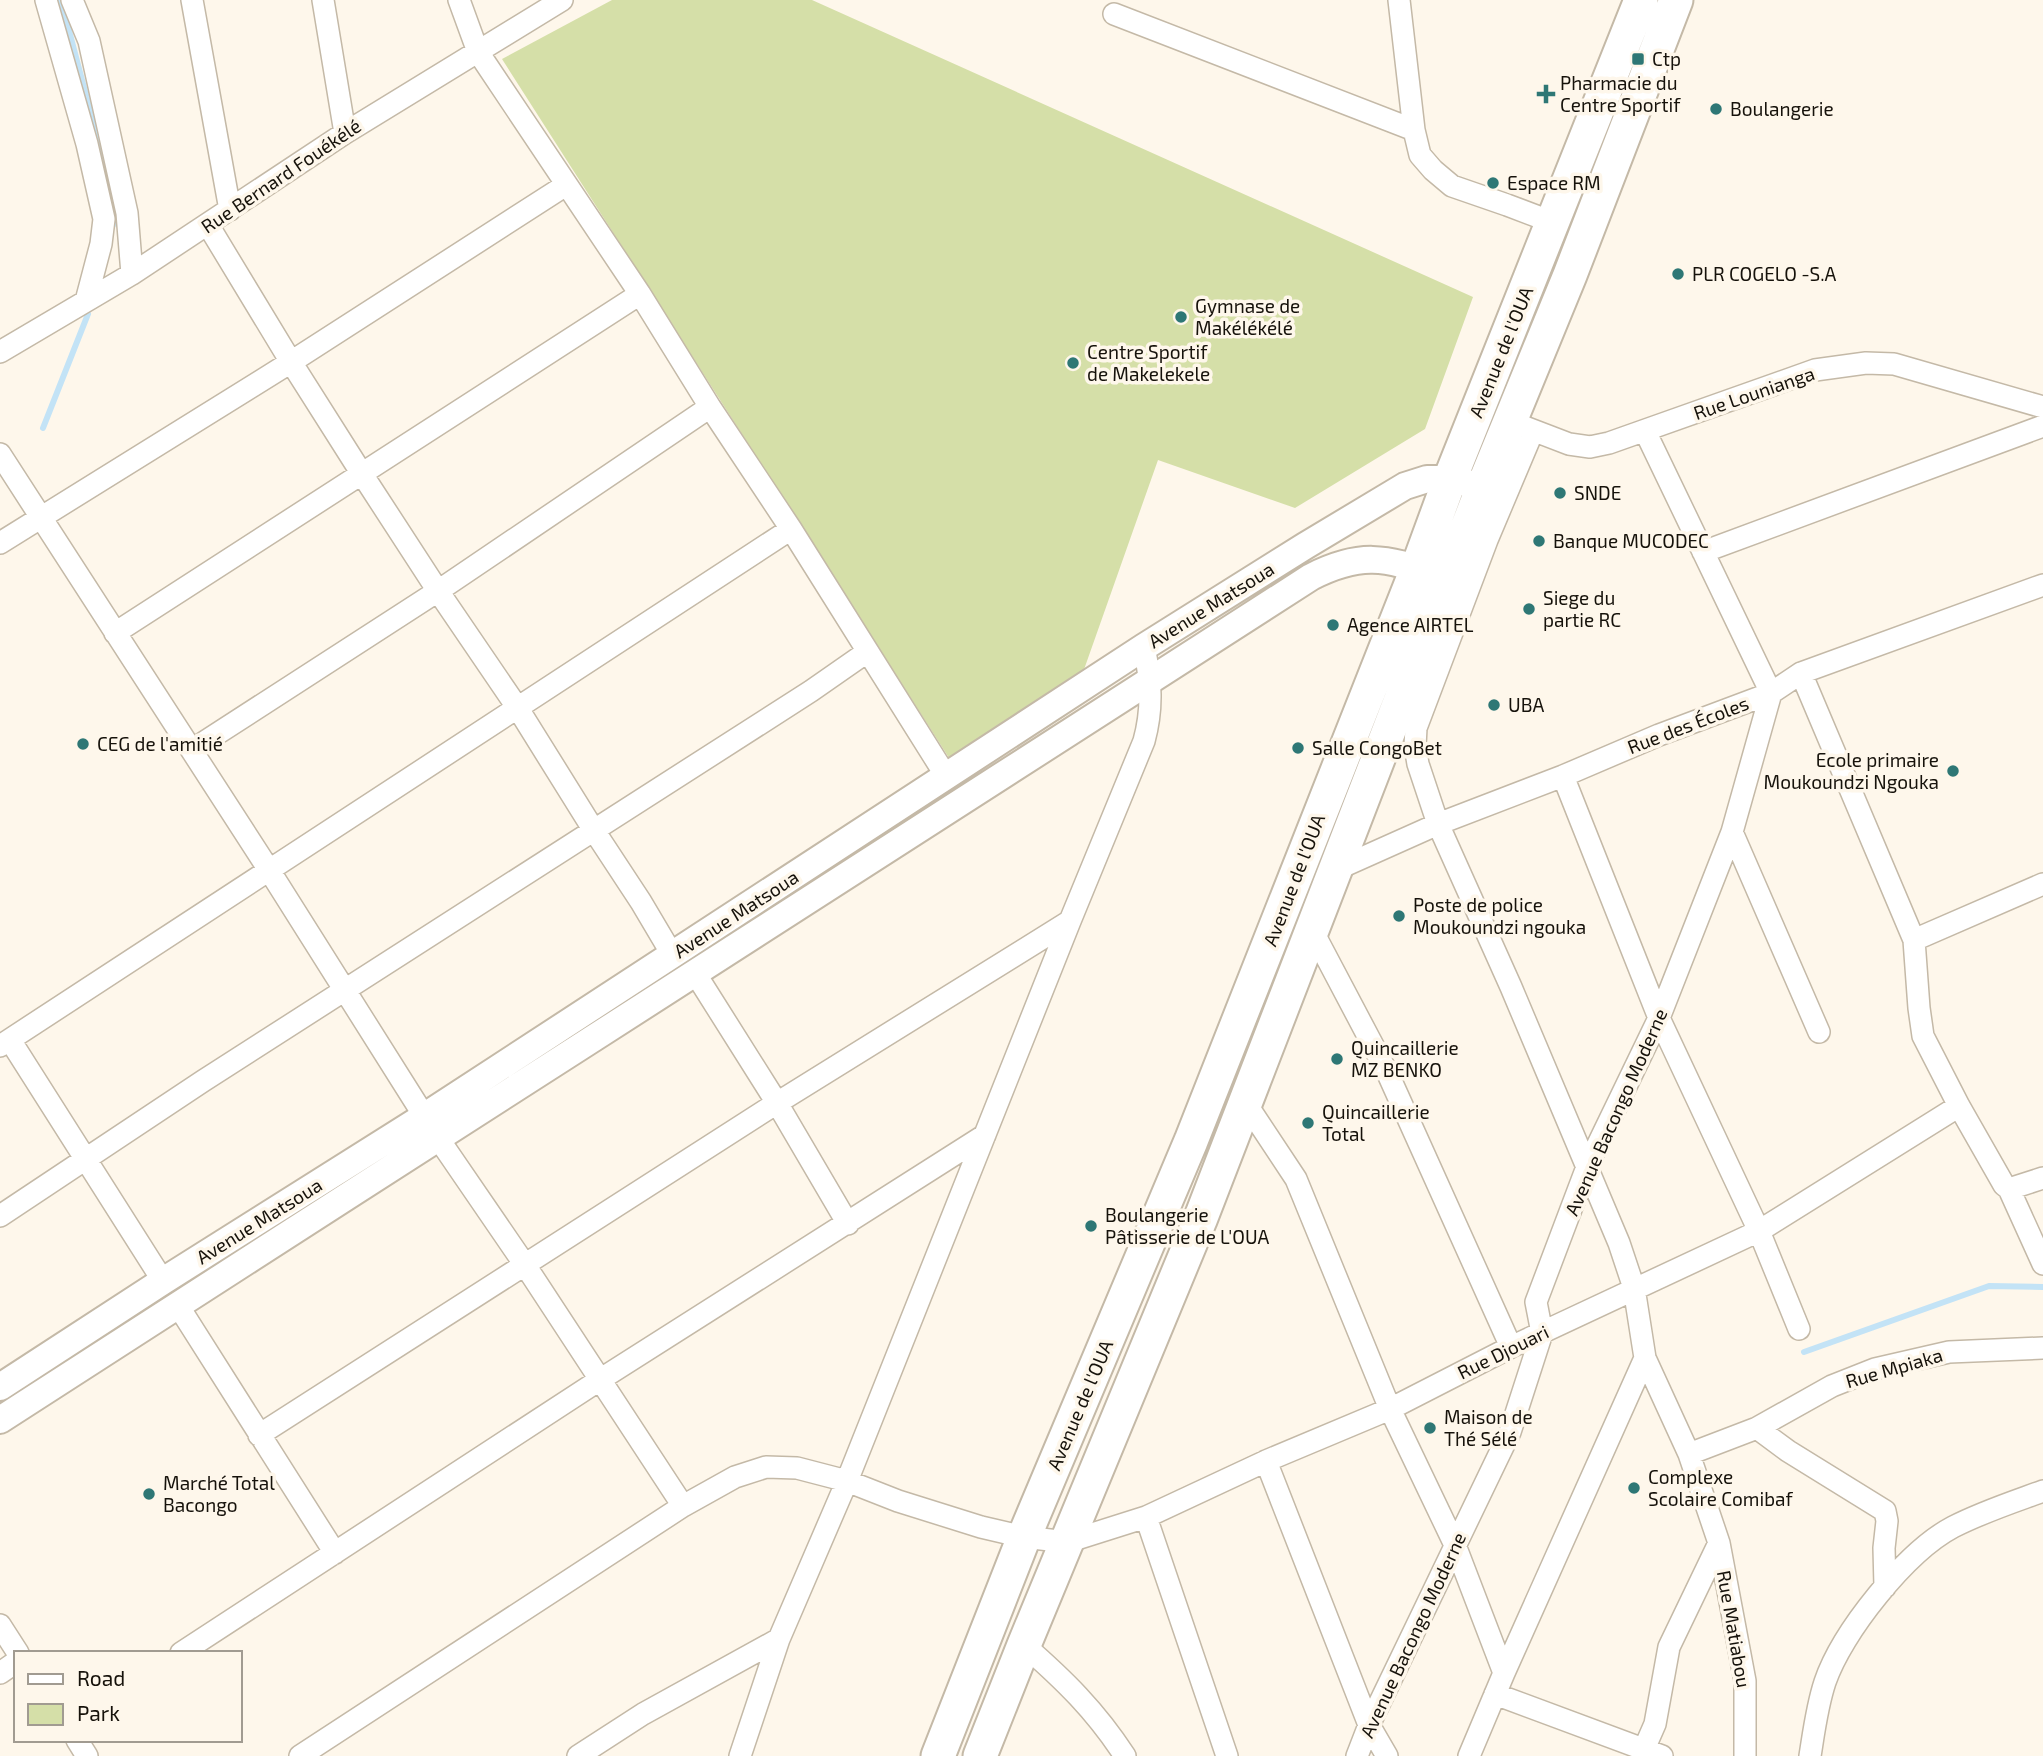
<svg xmlns="http://www.w3.org/2000/svg" width="2043" height="1756" font-family="'Exo 2',sans-serif">
  <rect width="100%" height="100%" fill="#fef7eb"/>
  <path fill="#d5dfa8" d="M612,0H812L1473,297L1425,429L1295,508L1158,460L1081,678L951,761L502,59Z"/>
  <g fill="none" stroke-linecap="round" stroke-linejoin="round">
    <path stroke="#c3e3f6" stroke-width="6" d="M61,0L115,206L113,225
      M43,428L88,314
      M1804,1352L1989,1286L2043,1287"/>
    <g stroke="#c4b9a7" stroke-width="24">
      <path id="minor" d="M46,0L87,144L104,219L101,244L86,301
        M72,0L89,41L127,213L132,274
        M192,0L230,210
        M323,0L345,133
        M459,0L478,52L640,294L710,407L791,529L946,776
        M1399,0L1414,130L1420,155L1433,170L1452,186L1507,205L1552,222
        M1114,14L1414,130
        M208,225L291,362L362,474L438,591L517,707L593,829L641,902L673,956
        M0,352L132,274L345,133L562,0
        M1522,426L1569,444L1590,447L1609,443L1815,370L1866,363L1894,364L2043,407
        M1533,431L1487,540L1416,728L1415,746L1418,764L1438,824L1511,987L1619,1243L1634,1288L1645,1358L1689,1454L1719,1543L1745,1681V1756
        M0,454L269,870L438,1138L525,1265L683,1506
        M0,543L291,362L566,185
        M1703,552L2043,426
        M115,633L640,294
        M1801,673L1914,940L1919,1008L1923,1036L1959,1106L2004,1185L2009,1189L2043,1178
        M192,750L438,591L710,407
        M1563,776L1659,1018L1759,1231L1799,1329
        M1732,832L1819,1032
        M1335,870L1438,824L1563,776L1659,735L1771,693L1801,673L2043,585
        M1311,928L1388,1074L1511,1347
        M1914,940L2043,884
        M695,973L777,1103L848,1224
        M10,1040L163,1281
        M0,1046L791,529
        M1245,1102L1296,1179L1390,1409L1455,1545L1504,1673
        M2009,1189L2043,1264
        M0,1216L203,1081L811,691L867,652
        M177,1304L335,1553
        M1757,1428L1832,1386L1875,1369L1949,1352L2043,1348
        M259,1435L777,1103L1070,921
        M1689,1454L1757,1428L1788,1451L1885,1511L1887,1521L1884,1548L1885,1587
        M1266,1461L1369,1725L1387,1756
        M1146,1517L1227,1756
        M0,1625L18,1653
        M1024,1645C1064,1680 1095,1710 1125,1756
        M181,1653L601,1379L985,1135
        M0,1673L16,1662
        M1495,1694L1662,1756
        M77,1740L87,1756
        M300,1756L683,1506L735,1477L766,1467L797,1468L847,1481L898,1501L981,1527L1024,1537L1067,1542L1146,1517L1266,1461L1390,1409L1511,1347L1759,1231L1959,1106
        M578,1756L643,1714L779,1639
        M740,1756L779,1639L847,1481L1070,921L1144,741C1153,708 1151,680 1144,647
        M1357,1756L1369,1725L1510,1432L1542,1333L1536,1302L1587,1167L1659,1018L1732,832L1771,693L1645,431
        M1469,1756L1504,1673L1645,1358
        M1641,1756L1655,1724L1669,1647L1719,1543
        M1810,1756C1814,1731 1817,1706 1825,1682C1842,1632 1906,1552 1953,1527C1982,1512 2013,1502 2043,1491"/>
    </g>
    <g stroke="#c4b9a7" stroke-width="30">
      <path id="tertiary" d="M0,1387L163,1281L425,1116L1144,647L1305,546L1405,486L1427,479H1450L1467,483
        M0,1420C194,1293 391,1169 586,1043C828,888 1069,731 1311,577C1360,552 1385,557 1435,575"/>
    </g>
    <g stroke="#c4b9a7" stroke-width="37">
      <path id="primary" d="M938,1756L1024,1537L1191,1141L1417,569L1450,479L1641,0
        M980,1756L1024,1645L1200,1220L1483,487L1570,275L1676,0"/>
    </g>
    <use href="#minor" stroke="#fff" stroke-width="21"/>
    <use href="#tertiary" stroke="#fff" stroke-width="26"/>
    <use href="#primary" stroke="#fff" stroke-width="33"/>
  </g>
  <g fill="#2e7775" stroke="#fef7eb" stroke-width="2.5">
    <rect x="1631" y="52" width="14" height="14" rx="3.5"/>
    <path d="M1542.5 83.5h7v7h7v7h-7v7h-7v-7h-7v-7h7z"/>
    <circle cx="1716" cy="109" r="7"/>
    <circle cx="1493" cy="183" r="7"/>
    <circle cx="1678" cy="274" r="7"/>
    <circle cx="1181" cy="317" r="7"/>
    <circle cx="1073" cy="363" r="7"/>
    <circle cx="1560" cy="493" r="7"/>
    <circle cx="1539" cy="541" r="7"/>
    <circle cx="1529" cy="609" r="7"/>
    <circle cx="1333" cy="625" r="7"/>
    <circle cx="1494" cy="705" r="7"/>
    <circle cx="83" cy="744" r="7"/>
    <circle cx="1298" cy="748" r="7"/>
    <circle cx="1953" cy="771" r="7"/>
    <circle cx="1399" cy="916" r="7"/>
    <circle cx="1337" cy="1059" r="7"/>
    <circle cx="1308" cy="1123" r="7"/>
    <circle cx="1091" cy="1226" r="7"/>
    <circle cx="1430" cy="1428" r="7"/>
    <circle cx="1634" cy="1488" r="7"/>
    <circle cx="149" cy="1494" r="7"/>
  </g>
  <g text-anchor="middle" stroke-width="7" stroke-linejoin="round" paint-order="stroke">
    <g font-size="19" fill="#16120b" stroke="#fef7eb" text-anchor="start">
      <text x="1652" y="66">Ctp</text>
      <text x="1560" y="90">Pharmacie du<tspan x="1560" dy="22">Centre Sportif</tspan></text>
      <text x="1730" y="116">Boulangerie</text>
      <text x="1507" y="190">Espace RM</text>
      <text x="1692" y="281">PLR COGELO -S.A</text>
      <text x="1195" y="313">Gymnase de<tspan x="1195" dy="22">Makélékélé</tspan></text>
      <text x="1087" y="359">Centre Sportif<tspan x="1087" dy="22">de Makelekele</tspan></text>
      <text x="1574" y="500">SNDE</text>
      <text x="1553" y="548">Banque MUCODEC</text>
      <text x="1543" y="605">Siege du<tspan x="1543" dy="22">partie RC</tspan></text>
      <text x="1347" y="632">Agence AIRTEL</text>
      <text x="1508" y="712">UBA</text>
      <text x="97" y="751">CEG de l'amitié</text>
      <text x="1312" y="755">Salle CongoBet</text>
      <text x="1939" y="767" text-anchor="end">Ecole primaire<tspan x="1939" dy="22">Moukoundzi Ngouka</tspan></text>
      <text x="1413" y="912">Poste de police<tspan x="1413" dy="22">Moukoundzi ngouka</tspan></text>
      <text x="1351" y="1055">Quincaillerie<tspan x="1351" dy="22">MZ BENKO</tspan></text>
      <text x="1322" y="1119">Quincaillerie<tspan x="1322" dy="22">Total</tspan></text>
      <text x="1105" y="1222">Boulangerie<tspan x="1105" dy="22">Pâtisserie de L'OUA</tspan></text>
      <text x="1444" y="1424">Maison de<tspan x="1444" dy="22">Thé Sélé</tspan></text>
      <text x="1648" y="1484">Complexe<tspan x="1648" dy="22">Scolaire Comibaf</tspan></text>
      <text x="163" y="1490">Marché Total<tspan x="163" dy="22">Bacongo</tspan></text>
    </g>
    <g font-size="19" fill="#16120b" stroke="#fef7eb">
      <text transform="translate(281 176) rotate(-34)" y="7">Rue Bernard Fouékélé</text>
      <text transform="translate(1501 352) rotate(-68)" y="7">Avenue de l'OUA</text>
      <text transform="translate(1754 393) rotate(-19)" y="7">Rue Lounianga</text>
      <text transform="translate(1211 605) rotate(-32)" y="7">Avenue Matsoua</text>
      <text transform="translate(1688 725) rotate(-21)" y="7">Rue des Écoles</text>
      <text transform="translate(1294 880) rotate(-69)" y="7">Avenue de l'OUA</text>
      <text transform="translate(736 914) rotate(-33)" y="7">Avenue Matsoua</text>
      <text transform="translate(1616 1112) rotate(-66)" y="7">Avenue Bacongo Moderne</text>
      <text transform="translate(259 1221) rotate(-32)" y="7">Avenue Matsoua</text>
      <text transform="translate(1503 1352) rotate(-26)" y="7">Rue Djouari</text>
      <text transform="translate(1894 1368) rotate(-16)" y="7">Rue Mpiaka</text>
      <text transform="translate(1080 1405) rotate(-67)" y="7">Avenue de l'OUA</text>
      <text transform="translate(1734 1629) rotate(80)" y="7">Rue Matiabou</text>
      <text transform="translate(1413 1635) rotate(-65)" y="7">Avenue Bacongo Moderne</text>
    </g>
  </g>
  <rect x="14" y="1651" width="228" height="91" fill="#fef7eb" stroke="#a19b91" stroke-width="2"/>
  <rect x="28" y="1674" width="35" height="10" fill="#ffffff" stroke="#a19b91" stroke-width="2"/>
  <text x="77" y="1686" font-size="21" fill="#16120b">Road</text>
  <rect x="28" y="1704" width="35" height="21" fill="#d5dfa8" stroke="#a19b91" stroke-width="2"/>
  <text x="77" y="1721" font-size="21" fill="#16120b">Park</text>
</svg>
